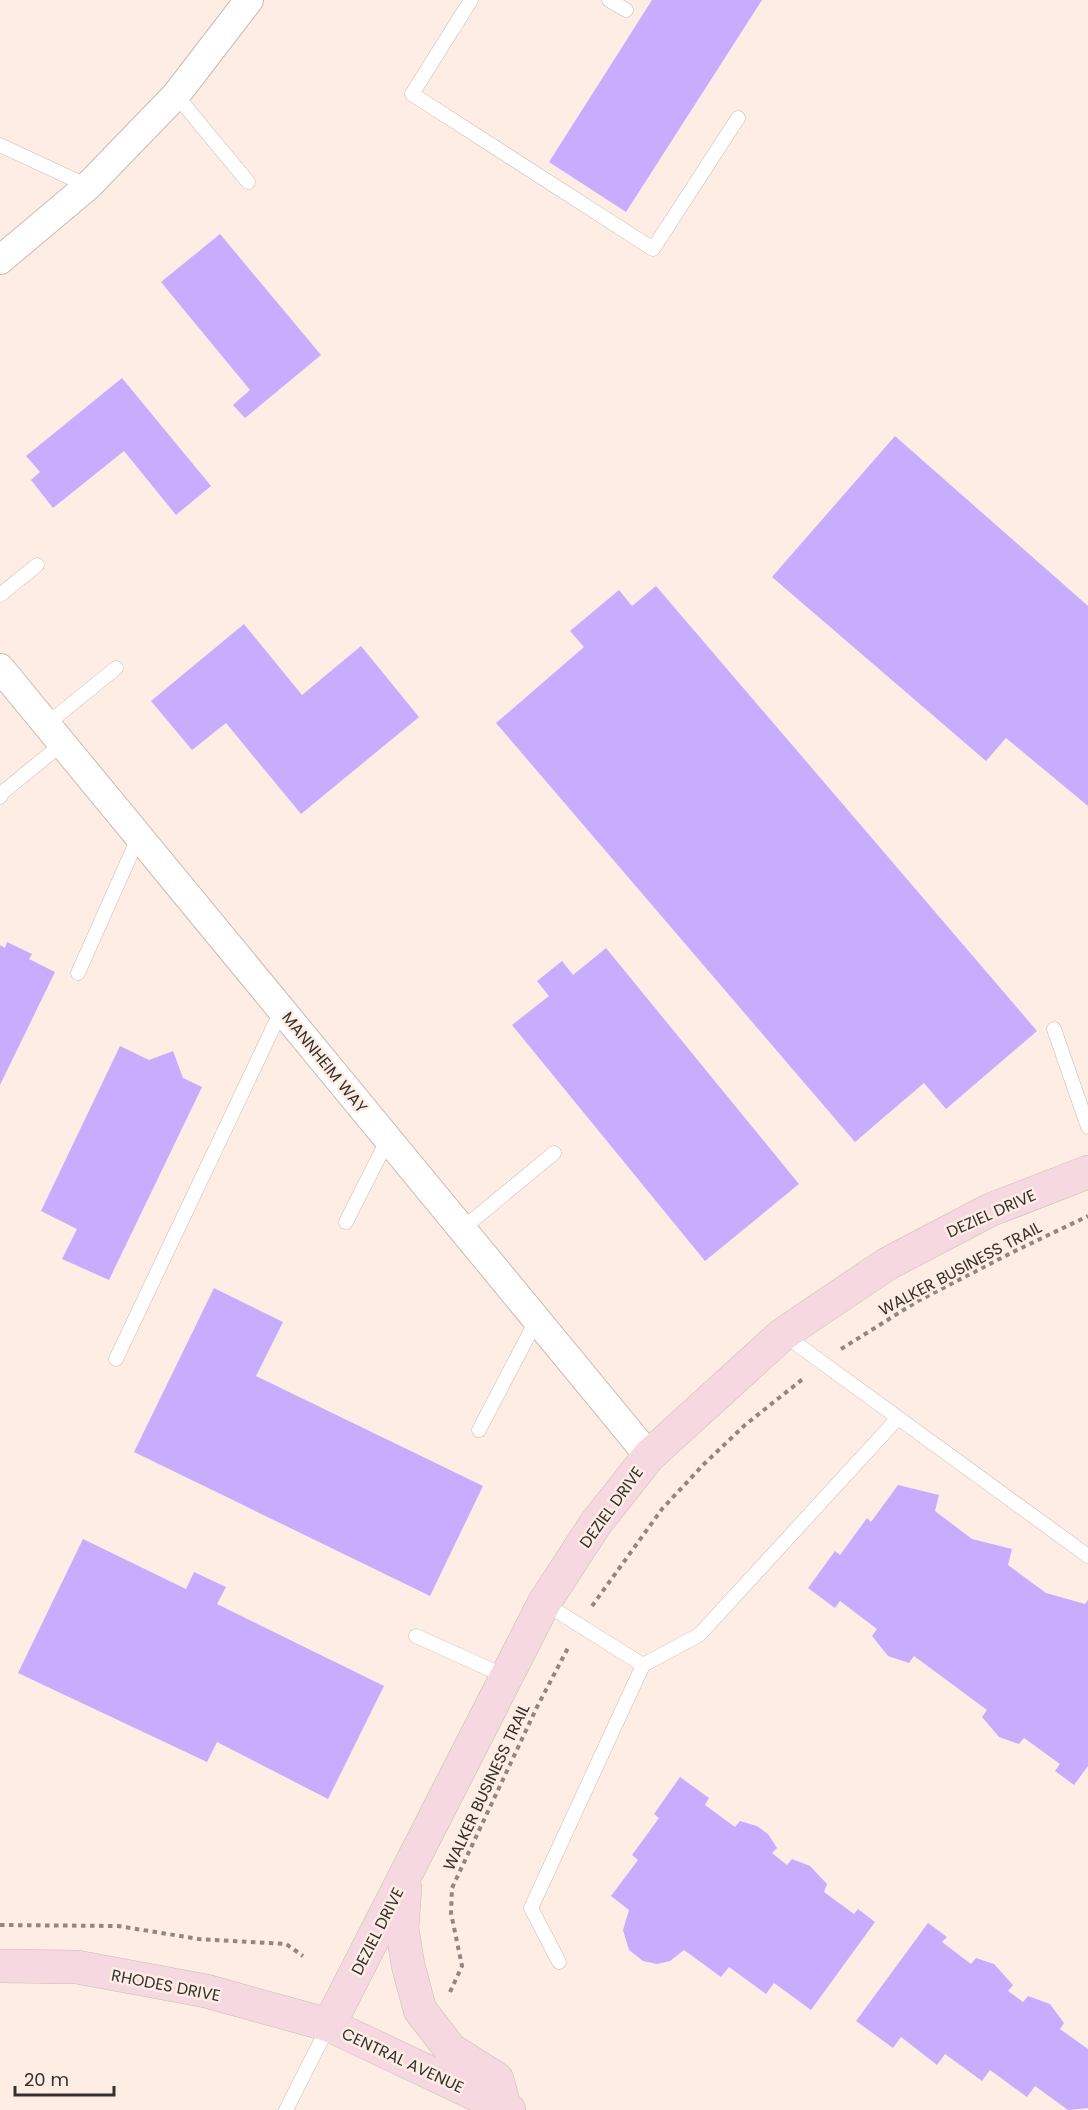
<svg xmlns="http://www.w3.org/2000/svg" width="1088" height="2110" font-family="Poppins,sans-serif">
  <rect width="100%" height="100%" fill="#fdede5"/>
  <path fill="#c8adfe" d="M652,0H762L626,212L549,162Z
    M220,234L321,355L245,418L233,405L250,390L161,282Z
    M122,378L211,486L176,515L124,451L53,508L31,480L40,472L26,456Z
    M895,436L1088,606V806L1006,738L986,761L772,577Z
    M656,586L1037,1031L946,1109L924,1083L855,1142L496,723L584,647L570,631L619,590L632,606Z
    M244,624L302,695L361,646L419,717L301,814L226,723L192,750L151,701Z
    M7,942L32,954L29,959L55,972L0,1085V945L5,948Z
    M606,948L799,1184L705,1261L512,1025L549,996L537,981L562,961L573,975Z
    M120,1046L149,1060L173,1051L183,1078L202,1087L109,1280L62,1259L77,1229L41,1211Z
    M214,1288L283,1322L256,1376L483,1486L430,1596L134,1452Z
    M898,1485L939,1495L935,1511L972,1539L1012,1549L1008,1565L1046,1593L1085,1604L1088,1600V1766L1074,1785L1055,1771L1060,1764L1024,1738L1019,1744L999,1737L982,1717L987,1710L914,1656L909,1663L888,1656L872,1636L877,1629L840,1601L835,1608L808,1588L835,1551L840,1555L867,1518L871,1522Z
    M83,1539L186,1589L194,1572L226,1587L217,1604L384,1686L328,1799L217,1742L207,1762L18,1673Z
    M680,1777L709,1798L705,1805L735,1827L740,1821L757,1826L768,1834L777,1848L772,1853L787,1865L792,1859L810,1866L827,1884L824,1892L854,1914L858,1909L875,1922L811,2010L774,1983L766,1994L729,1967L721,1977L684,1950L670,1961L657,1964L643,1961L629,1950L623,1930L629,1910L611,1896L638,1860L632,1855L659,1818L654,1814Z
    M928,1923L947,1937L942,1942L971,1964L976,1958L994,1964L1013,1985L1008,1991L1023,2002L1028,1996L1050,2004L1064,2023L1060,2029L1088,2049V2108L1068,2110L1035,2086L1027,2097L990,2070L982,2081L945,2054L937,2065L901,2037L893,2048L856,2021Z"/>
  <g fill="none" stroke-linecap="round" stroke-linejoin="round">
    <g stroke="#cabbb3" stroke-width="15">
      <path id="lane" d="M471,0L412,94L653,249L738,118
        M609,0L626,10
        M176,95L248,182
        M0,145L88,186
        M0,595L37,565
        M47,724L116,668
        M0,797L3,792L62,744
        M78,973L139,836
        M1054,1029L1088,1127
        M346,1222L388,1139
        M462,1229L554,1153
        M783,1334L1088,1556
        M116,1359L282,1009
        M479,1430L537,1319
        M544,1603L643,1665
        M416,1636L507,1677
        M559,1962L531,1908L643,1665L699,1635L898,1418
        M286,2110L329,2025"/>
    </g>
    <g stroke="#cabbb3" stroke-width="30">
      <path id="street" d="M0,260L88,186L176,95L249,0
        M0,668L649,1456"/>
    </g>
    <g stroke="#cabbb3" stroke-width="34">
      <path id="secondary" d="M405,1888L402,1928L408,1965L420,2010L451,2050L497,2079L505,2108
        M0,1966L77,1967L206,1991L329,2025L509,2110
        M329,2025L544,1603L596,1523L649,1456L783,1334L887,1264L990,1210L1088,1172"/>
    </g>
    <path stroke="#918681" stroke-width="4" stroke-dasharray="4.5 4.5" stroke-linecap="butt" d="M841,1349L918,1301L1013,1252L1088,1216
      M592,1606L662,1509L704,1464L745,1425L804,1378
      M0,1925L118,1926L199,1939L286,1944L303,1956
      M450,1992L462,1966L451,1913L452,1888L537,1707L569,1646"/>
    <use href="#lane" stroke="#fff" stroke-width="14"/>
    <use href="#street" stroke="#fff" stroke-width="28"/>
    <use href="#secondary" stroke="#f6d8e1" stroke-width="33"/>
  </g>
  <g text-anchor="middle" stroke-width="5" stroke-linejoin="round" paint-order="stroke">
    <g font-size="16" fill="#36302d" stroke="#fdede5">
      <text transform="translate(325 1062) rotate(51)" y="6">MANNHEIM WAY</text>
      <text transform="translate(991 1213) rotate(-24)" y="6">DEZIEL DRIVE</text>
      <text transform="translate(960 1268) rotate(-28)" y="6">WALKER BUSINESS TRAIL</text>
      <text transform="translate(611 1507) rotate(-54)" y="6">DEZIEL DRIVE</text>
      <text transform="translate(486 1787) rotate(-65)" y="6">WALKER BUSINESS TRAIL</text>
      <text transform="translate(377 1931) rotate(-63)" y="6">DEZIEL DRIVE</text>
      <text transform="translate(166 1985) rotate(11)" y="6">RHODES DRIVE</text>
      <text transform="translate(403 2060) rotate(25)" y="6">CENTRAL AVENUE</text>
    </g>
  </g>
  <path d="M15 2086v9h99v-9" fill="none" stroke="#36302d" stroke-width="3"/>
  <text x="24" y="2086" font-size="18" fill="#36302d" stroke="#fdede5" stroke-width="4.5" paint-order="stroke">20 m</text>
</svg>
